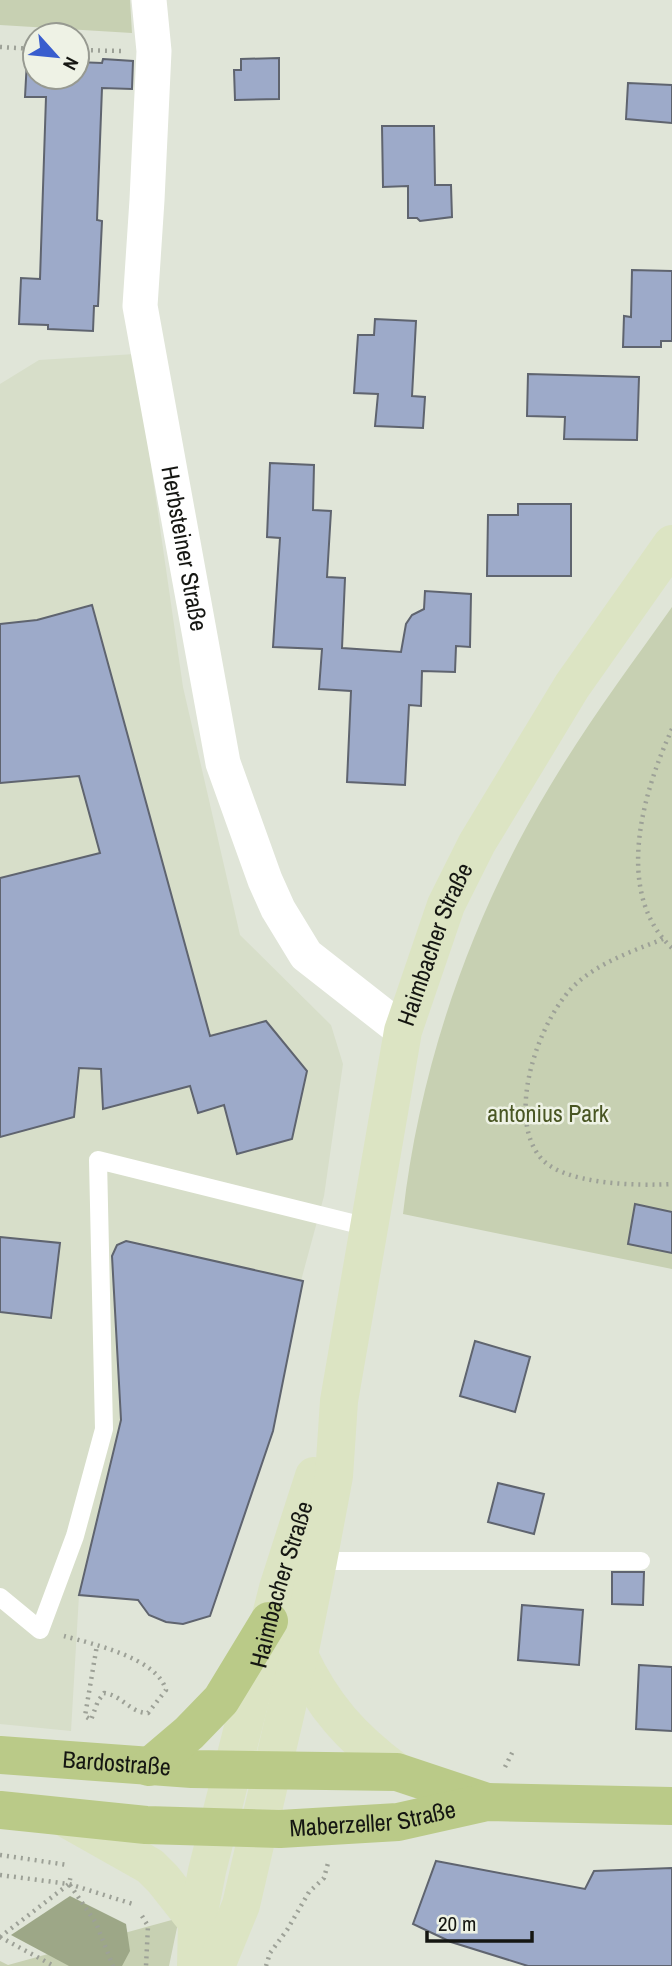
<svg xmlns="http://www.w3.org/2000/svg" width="672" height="1966" font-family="'Archivo Narrow',sans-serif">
  <rect width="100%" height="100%" fill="#e0e5d8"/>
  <path fill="#d7dec9" d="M135,354L183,687L240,935L331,1025L343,1064L324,1196L210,1616L183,1624L166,1622L149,1615L138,1600L79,1595L71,1731L0,1724V384L39,360Z"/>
  <path fill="#c7d0b2" d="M0,0H130L132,33L0,25Z
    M672,607V1269L403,1214C420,1064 472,915 550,786C587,724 630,666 672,607Z
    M179,1918L169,1966H0V1961L8,1965Z"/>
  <path fill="#9da787" d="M70,1896L126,1924L130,1951L122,1966H69L11,1935Z"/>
  <path fill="#9daac9" stroke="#5f646f" stroke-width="2" d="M279,58V99L235,100L234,70H241V59Z
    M103,59L133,61L132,89L102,88L97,220L102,221L98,306H94L93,331L48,329V325L19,324L21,278L40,279L46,97H25L27,60L35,61V77H77V62L102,63Z
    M628,83L672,85V123L626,119Z
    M382,126H434L435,185H451L452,217L420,221L417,218H408V186L383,187Z
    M632,270L672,271V341H661V347H623L624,316L631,317Z
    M375,319L416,321L412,396L425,397L423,428L375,426L378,394L354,393L358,335H374Z
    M528,374L639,377L637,440L564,439L565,417L527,416Z
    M270,463L314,465L313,510L331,511L327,577L345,578L342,648L401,652L406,624L412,615L424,609L425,591L471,594L470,647L456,646L455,672L422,671L421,706L409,705L405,785L347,782L351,691L319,689L322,649L273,647L280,538L267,537Z
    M518,504H571V576H487L488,515H518Z
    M92,605L210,1036L266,1021L307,1071L292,1139L237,1154L224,1105L198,1113L190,1086L103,1109L101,1069L79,1068L74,1117L0,1137V878L100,853L79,776L0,783V624L37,620Z
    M635,1204L672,1212V1253L628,1244Z
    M0,1237L60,1243L51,1318L0,1312Z
    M126,1241L303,1281L273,1431L210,1616L183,1624L166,1622L149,1615L138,1600L79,1595L121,1420L112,1256L117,1245Z
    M475,1341L530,1357L515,1412L460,1396Z
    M498,1483L544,1494L534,1534L488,1522Z
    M612,1572H644L643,1605L612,1604Z
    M522,1605L583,1610L579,1665L518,1660Z
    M639,1665L672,1667V1731L636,1729Z
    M436,1861L585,1889L594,1871L672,1868V1966H528L451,1942L413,1924Z"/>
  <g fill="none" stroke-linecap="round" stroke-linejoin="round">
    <path stroke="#9da197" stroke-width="4.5" stroke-dasharray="2 5" stroke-linecap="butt" d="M0,47L35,49
      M77,50L121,51
      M672,729C643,792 613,893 672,948
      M663,939C633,951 603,961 578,982C540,1015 505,1114 540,1157C562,1185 639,1186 672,1184
      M64,1636C93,1644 157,1658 166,1690L148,1713C130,1713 122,1695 104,1693L98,1701L91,1720L85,1716L97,1645
      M505,1767L514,1749
      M0,1855L68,1865
      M0,1875L69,1884L136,1905
      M70,1885L96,1923L113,1966
      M142,1916L148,1926L146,1966
      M0,1937L69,1884L71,1875
      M0,1937L54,1966
      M266,1966L270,1953L287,1930L309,1892L324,1878L328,1863"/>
    <path stroke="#fff" stroke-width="18" d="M318,1561H641
      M0,1597L40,1630L75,1536L104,1429L98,1160L368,1227"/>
    <path stroke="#fff" stroke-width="35" id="s1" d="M149,0L154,51L147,200L140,306L223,763L265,880L278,909L306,955L403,1031"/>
    <g stroke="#dce4c3" stroke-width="38">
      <path d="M299,1655C323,1707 352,1738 397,1772"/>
      <path d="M65,1818L150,1866L163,1879L197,1922"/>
      <path id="s2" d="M196,1966L197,1922L207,1871L278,1588L314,1476"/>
      <path id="s3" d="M216,1966L241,1905L299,1655L318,1561L334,1476L339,1401L403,1031L446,905L477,843L572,686L672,544"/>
    </g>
    <g stroke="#baca88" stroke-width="38">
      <path id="s4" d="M0,1755L192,1769L397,1772L487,1802"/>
      <path d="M149,1767L189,1733L221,1700L269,1621"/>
      <path id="s5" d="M0,1810L146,1825L280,1829L398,1822L487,1802L672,1806"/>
    </g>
  </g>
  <g text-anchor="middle" stroke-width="5" stroke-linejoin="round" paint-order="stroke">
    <g font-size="24" fill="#151612" stroke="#eef2e5">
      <text dy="8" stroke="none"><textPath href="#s1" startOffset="553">Herbsteiner Straße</textPath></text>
      <text dy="8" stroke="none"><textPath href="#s3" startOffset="1048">Haimbacher Straße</textPath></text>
      <text dy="8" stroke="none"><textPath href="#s2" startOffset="392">Haimbacher Straße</textPath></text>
      <text dy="8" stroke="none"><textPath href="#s4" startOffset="117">Bardostraße</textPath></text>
      <text dy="8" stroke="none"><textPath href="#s5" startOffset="374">Maberzeller Straße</textPath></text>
    </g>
    <g font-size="24" fill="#495623" stroke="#eef2e5">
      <text x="548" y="1122">antonius Park</text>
    </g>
  </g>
  <g transform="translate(56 56) rotate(117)"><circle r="33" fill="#eef2e5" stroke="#979a91" stroke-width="2"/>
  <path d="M0-5L12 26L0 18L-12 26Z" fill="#385dce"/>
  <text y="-10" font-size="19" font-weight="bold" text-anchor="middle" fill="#151612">N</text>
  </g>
  <path d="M427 1931v10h105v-10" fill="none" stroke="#151612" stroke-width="3.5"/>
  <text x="438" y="1931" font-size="21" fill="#151612" stroke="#eef2e5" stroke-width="5" paint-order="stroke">20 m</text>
</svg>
